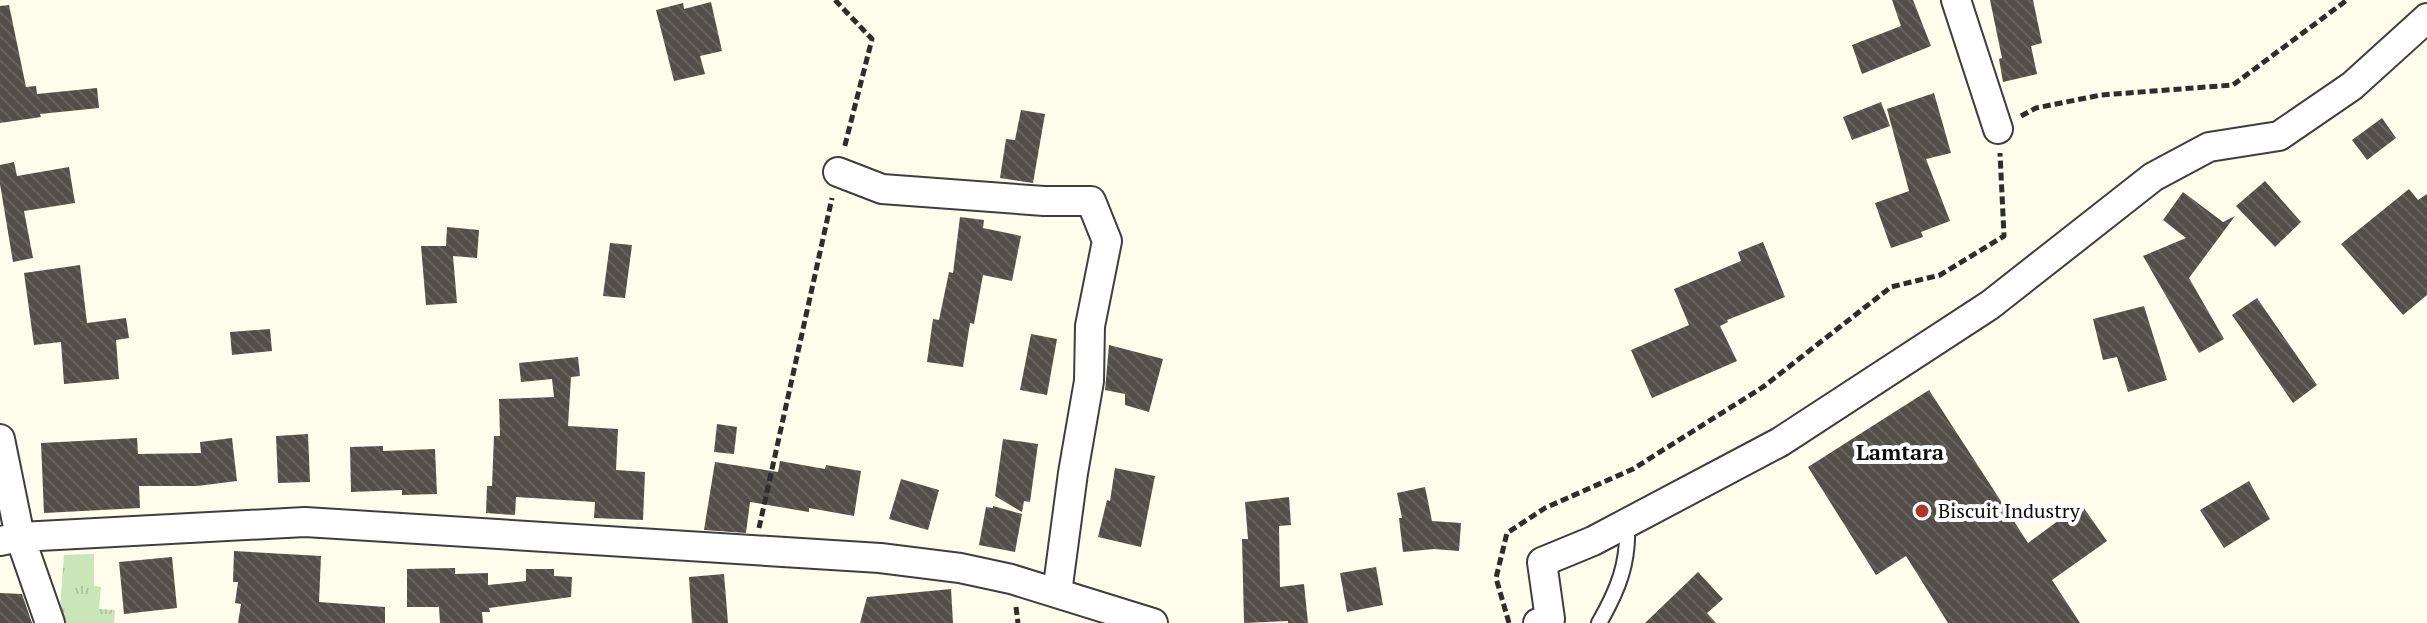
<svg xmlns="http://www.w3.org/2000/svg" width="2427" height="623" font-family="'PT Serif',serif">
  <defs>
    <pattern id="park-tufts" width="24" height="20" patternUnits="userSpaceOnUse" patternTransform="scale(2)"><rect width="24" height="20" fill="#cae5b8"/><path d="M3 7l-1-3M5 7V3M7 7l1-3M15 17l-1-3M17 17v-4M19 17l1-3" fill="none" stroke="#acc39d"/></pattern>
    <pattern id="building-back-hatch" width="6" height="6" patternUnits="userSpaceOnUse" patternTransform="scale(2)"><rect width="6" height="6" fill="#534e48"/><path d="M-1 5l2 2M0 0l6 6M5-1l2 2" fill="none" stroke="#67635e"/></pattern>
  </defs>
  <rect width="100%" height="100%" fill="#fefceb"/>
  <path fill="url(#park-tufts)" d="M94,554V586L101,587L99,609L115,610L114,623H59L64,555Z"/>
  <path fill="url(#building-back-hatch)" d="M1892,0H1913L1931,46L1862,74L1852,45L1901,26Z
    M1990,0H2033L2042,43L2031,46L2037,74L2003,82L1999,59L2002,58Z
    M711,2L722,51L700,56L705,74L674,81L656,10L683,3L684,9Z
    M9,5L26,87L36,86L37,94L97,88L99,108L40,114L41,117L0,123V6Z
    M1934,93L1951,153L1926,159L1950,221L1921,232L1923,237L1891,248L1875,203L1909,191L1887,109Z
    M1881,102L1890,126L1852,140L1843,117Z
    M1021,110L1045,114L1033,183L1000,178L1006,139L1015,140Z
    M2382,118L2396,138L2367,160L2352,140Z
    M14,162L17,176L69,167L75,203L24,211L33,258L13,262L0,184V165Z
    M2265,181L2301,222L2275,247L2236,206Z
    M2409,189L2418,200L2427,194V295L2403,315L2341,244Z
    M2183,192L2223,222L2235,216L2189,278L2224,339L2199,353L2143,256L2186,238L2163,220Z
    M960,217L984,220L983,228L1021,236L1012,281L983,275L974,324L970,323L963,367L927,362L933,319L939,320L949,272L953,273Z
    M447,227L479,230L477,258L453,256L457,303L426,305L421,246H446Z
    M1763,242L1785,297L1727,320L1728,322L1720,326L1737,361L1652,398L1631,350L1689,325L1674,289L1741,261L1738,252Z
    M610,243L632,245L625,298L603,296Z
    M80,265L87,323L126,318L129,338L116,340L119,379L64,384L61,342L34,345L24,273Z
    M2257,298L2317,385L2293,403L2232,315Z
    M2144,306L2167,380L2128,392L2117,357L2103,360L2093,319Z
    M270,329L272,351L232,355L230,332Z
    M1031,334L1057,339L1047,395L1020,390Z
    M1109,345L1163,359L1149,412L1125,405V394L1105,390Z
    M578,357L580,376L571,377L568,426L618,429L616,470L645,472L643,520L594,518L595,502L516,497L515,515L486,513L487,486H492L494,436H500L499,399L554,397L552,379L521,382L519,363Z
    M1929,390L2028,543L2081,504L2107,541L2052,580L2080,623H1948L1906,556L1876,575L1808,467Z
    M717,424L737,427L734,454L714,452Z
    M308,434L310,482L278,483L276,436Z
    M137,438L138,454L201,453L200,442L232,438L237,481L197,486H139L140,508L44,513L41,443Z
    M1003,439L1038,444L1030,502L1024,501L1022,512L995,496Z
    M383,446V451L435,449L437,494L402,495V490L351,492L350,447Z
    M780,461L825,469L826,465L861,471L854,516L809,508V512L750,502L746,533L704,530L715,462L778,472Z
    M1115,468L1155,476L1141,547L1098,537L1107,500L1110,501Z
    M901,479L939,490L928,530L889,519Z
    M2249,481L2270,519L2224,548L2200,510Z
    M1425,487L1432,521L1461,523L1459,551L1434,549L1403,552L1399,518H1402L1397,493Z
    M1289,497L1291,525L1279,526L1280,587L1304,584L1308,623H1288V621L1244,623L1242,539H1248L1245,502Z
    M993,506L1022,514L1015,552L979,545L986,507L993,508Z
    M234,551L321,556L319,602L385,607V623H238L241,604L235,603L238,582H233Z
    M172,557L177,608L124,614L119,562Z
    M1376,567L1383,605L1347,612L1340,573Z
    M455,568V574L488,573V585L526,581V569H554V576L572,577L571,597L489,608L490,612H482L483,623H440L439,607H407V569Z
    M1698,572L1723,599L1707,613L1716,623H1645Z
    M724,574L728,623H692L689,577Z
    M951,589L953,623H860L867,597Z
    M0,593L22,594L32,623H0Z"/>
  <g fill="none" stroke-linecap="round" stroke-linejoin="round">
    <g stroke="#3e3e3e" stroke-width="18">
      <path id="lane" d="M1599,623C1618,590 1629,563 1627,524"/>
    </g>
    <g stroke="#3e3e3e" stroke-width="32">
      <path id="street" d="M1956,0L1998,129
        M838,172L882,189L1044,201H1091L1107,241L1090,326L1089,381L1073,473L1057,593
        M0,439L20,537L50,623
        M0,541L20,537L305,522L880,558L960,568L1011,579L1153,623
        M1538,623L1550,619L1542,562L1593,541L1780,442L1990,305L2153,177L2209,147L2279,136L2352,86L2427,18"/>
    </g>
    <path stroke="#2d2d2d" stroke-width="5" stroke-dasharray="8 4" stroke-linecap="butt" d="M835,0L872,39L844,149
      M2021,116L2036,108L2101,95L2233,85L2347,0
      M759,528L832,198
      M1016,607L1018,623
      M1509,623L1496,578L1507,533L1545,508L1633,469L1763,387L1891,287L1940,275L2004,236L2000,153"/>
    <use href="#lane" stroke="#fff" stroke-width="14"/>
    <use href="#street" stroke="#fff" stroke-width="28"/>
  </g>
  <circle fill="#b1352e" stroke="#fff" stroke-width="3" cx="1922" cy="511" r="8"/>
  <g text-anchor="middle" stroke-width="8" stroke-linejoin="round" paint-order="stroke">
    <g font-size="20" fill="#0b0b0b" stroke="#fff" text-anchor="start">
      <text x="1938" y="518">Biscuit Industry</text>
    </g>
    <g font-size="22" font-weight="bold" fill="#0b0b0b" stroke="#fff">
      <text x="1900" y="460">Lamtara</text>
    </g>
  </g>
</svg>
